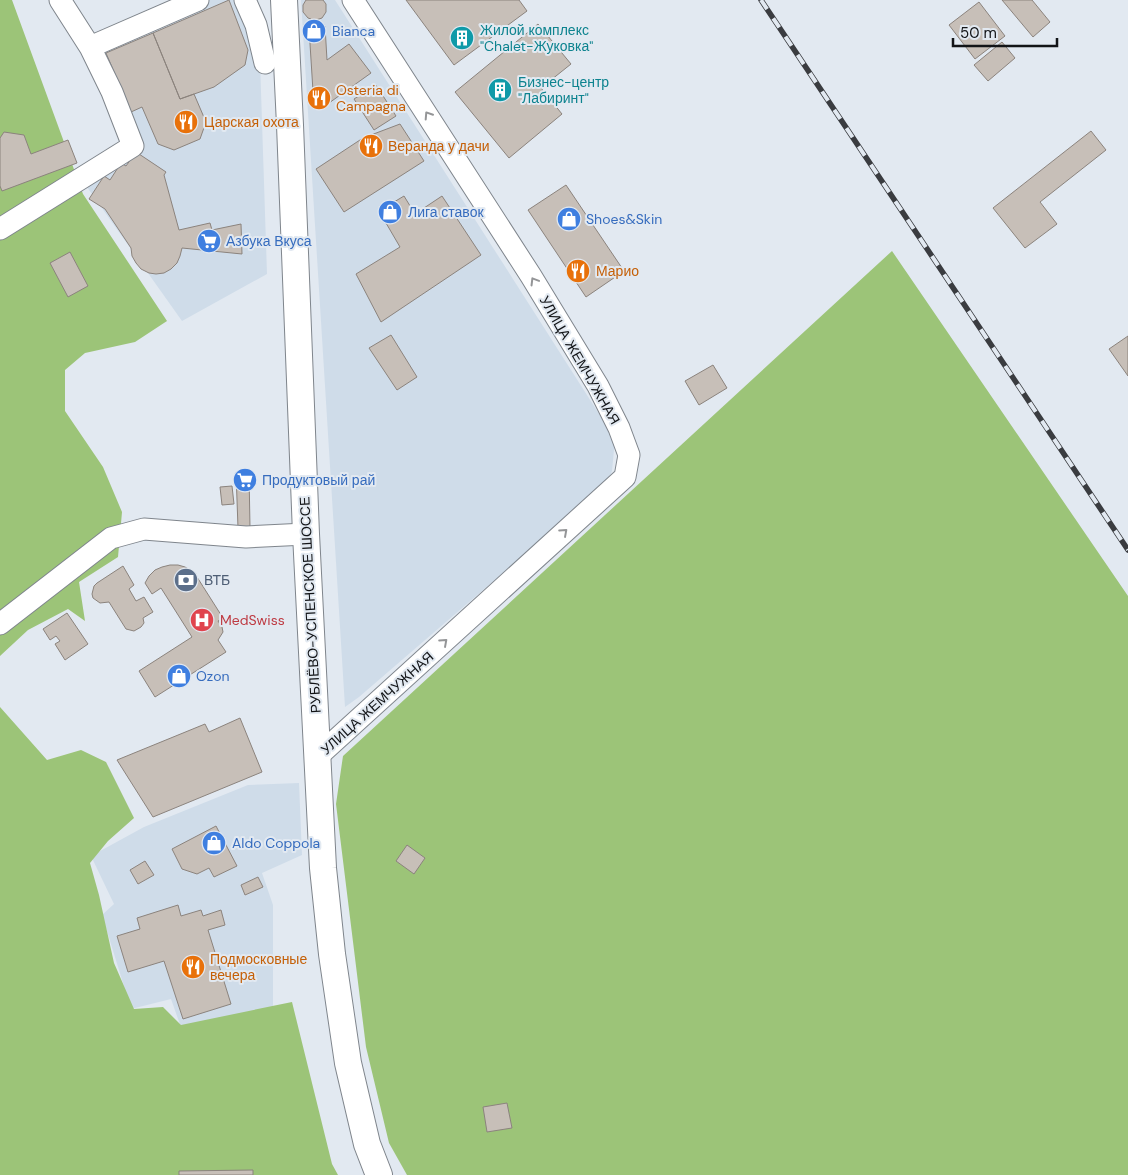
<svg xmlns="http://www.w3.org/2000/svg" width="1128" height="1175" font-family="'DM Sans',sans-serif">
  <rect width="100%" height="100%" fill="#e2e9f1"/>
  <path fill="#cfdce9" d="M204,0H258L267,274L182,321L82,180L144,147L100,47Z
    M301,0H335L615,439L612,471L607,483L359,697L345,707Z
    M299,783L302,855L262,873L273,905V1014L183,1033L171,999L131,1009L102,915L114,904L91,856L144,827L248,785Z"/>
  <path fill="#9cc478" d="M0,0H12L83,194L167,321L135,342L85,353L65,370V411L103,467L122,512L118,557L79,582L85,621L68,609L28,630L0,656Z
    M892,251L1128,596V1175H407L389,1143L366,1047L336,804L343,756Z
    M0,707L47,760L81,750L106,762L134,818L108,841L90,863L99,895L114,963L134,1009L163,1007L181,1025L292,1002L332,1164L338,1175H0Z"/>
  <path fill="#c7bfb8" stroke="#8b837d" d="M229,0L248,50L245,65L214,87L180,99L153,33Z
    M306,0H323L326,4V12L322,18L316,20L325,26L327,60L349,44L371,73L322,108L314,107L309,28L311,19L308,18L303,12V5Z
    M406,0H519L527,11L454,65Z
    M1002,0H1032L1050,22L1033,37Z
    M979,2L1005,36L975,59L949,25Z
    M538,24L571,64L541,88L562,114L509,158L455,92Z
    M153,33L180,99L194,94L206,122L200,139L174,150L158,144L142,107L131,112L106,53Z
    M1002,42L1015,58L988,81L974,65Z
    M376,85L396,116L374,130L354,99Z
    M400,124L424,161L344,212L316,169L363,138Z
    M1091,131L1106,150L1040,202L1057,224L1025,248L993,208Z
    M4,132L24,135L31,154L68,140L77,163L2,191L0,186V138Z
    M136,152L166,172L164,175L179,230L210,223L212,230L241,224L242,254L182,248L180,256L177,263L171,269L164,273L156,274L149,273L141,269L136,263L132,256L131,248L105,209L89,199L104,176L110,180L121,163L126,166Z
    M566,185L624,271L586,297L528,210Z
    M404,196L415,214L442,196L481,255L381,322L356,274L400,247L379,211Z
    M70,252L88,286L68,297L50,263Z
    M391,335L417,377L397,390L369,348Z
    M1128,336V376L1109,349Z
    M713,365L727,388L699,405L685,381Z
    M249,471L250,528H238L236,472Z
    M232,486L234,504L222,505L220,487Z
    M170,565H178L185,567L192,571L197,577L223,618L218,621L222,627L223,632L218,640L226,652L155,697L139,671L192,637L161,588L152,594L145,583L149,576L155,570L162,567Z
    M123,566L134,585L129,589L136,601L144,597L153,612L143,618L144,623L141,627L134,631L126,629L109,602L100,603L93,598L92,594L94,586L97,583Z
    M67,613L88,644L65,660L55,644L60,641L56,636L50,640L43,629Z
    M240,718L262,772L153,817L117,760L205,724L209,732Z
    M216,826L237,866L214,877L209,868L197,874L182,869L172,849Z
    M407,845L425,858L414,874L396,861Z
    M145,861L154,875L138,884L130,870Z
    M258,877L263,887L245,895L241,885Z
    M178,905L181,916L201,910L203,916L221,910L225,925L208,930L231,1004L183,1019L164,961L128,972L117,936L140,929L137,918Z
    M507,1103L512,1128L487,1132L483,1107Z
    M253,1170V1175H179V1171Z"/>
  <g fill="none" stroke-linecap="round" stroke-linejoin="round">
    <g stroke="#7f858c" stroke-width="23">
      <path id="minor" d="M245,0L256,25L265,63
        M90,47L198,0
        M0,229L133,146L112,92L90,47L60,0
        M0,624L111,538L144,529L246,537L306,534
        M317,757L625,477L629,455L619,428L598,386L531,276L353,0"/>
    </g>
    <g stroke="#7f858c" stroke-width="28">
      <path id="major" d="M284,0L290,125L306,534L323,868L332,954L348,1063L367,1144L379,1175"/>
    </g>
    <use href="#minor" stroke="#fff" stroke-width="21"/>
    <use href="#major" stroke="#fff" stroke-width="26"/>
    <g stroke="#3a3c40" stroke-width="5.5">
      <path id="rail" d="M761,0L1128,550"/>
    </g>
    <use href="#rail" stroke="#e2e9f1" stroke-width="4" stroke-dasharray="11" stroke-linecap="butt"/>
  </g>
  <defs><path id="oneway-chevron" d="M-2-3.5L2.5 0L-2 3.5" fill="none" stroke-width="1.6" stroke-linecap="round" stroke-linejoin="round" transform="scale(1.25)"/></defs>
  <g stroke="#949597">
    <use href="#oneway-chevron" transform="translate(428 115) rotate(-123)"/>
    <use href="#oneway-chevron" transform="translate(534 281) rotate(-121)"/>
    <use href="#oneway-chevron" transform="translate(564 532) rotate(-42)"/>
    <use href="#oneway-chevron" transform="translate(444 642) rotate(-42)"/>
  </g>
  <defs>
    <g id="shop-disc" transform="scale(1.25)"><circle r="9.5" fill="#3f7fe0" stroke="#e2e9f1"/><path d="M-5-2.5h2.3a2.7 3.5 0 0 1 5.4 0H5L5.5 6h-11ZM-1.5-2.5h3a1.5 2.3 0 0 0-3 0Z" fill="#fff"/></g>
    <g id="building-disc" transform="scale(1.25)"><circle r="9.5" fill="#0f9aa8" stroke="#e2e9f1"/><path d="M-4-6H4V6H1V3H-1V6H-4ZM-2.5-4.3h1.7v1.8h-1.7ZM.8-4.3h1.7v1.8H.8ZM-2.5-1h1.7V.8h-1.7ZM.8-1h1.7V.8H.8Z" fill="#fff"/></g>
    <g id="restaurant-disc" transform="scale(1.25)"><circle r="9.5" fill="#e8710a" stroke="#e2e9f1"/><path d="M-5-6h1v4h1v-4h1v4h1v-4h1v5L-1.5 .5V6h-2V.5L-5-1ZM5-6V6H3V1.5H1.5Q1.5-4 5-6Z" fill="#fff"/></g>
    <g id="supermarket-disc" transform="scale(1.25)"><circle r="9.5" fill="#3f7fe0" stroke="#e2e9f1"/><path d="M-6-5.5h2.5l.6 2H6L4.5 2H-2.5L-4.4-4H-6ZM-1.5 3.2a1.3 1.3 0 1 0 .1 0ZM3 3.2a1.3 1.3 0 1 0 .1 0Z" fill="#fff"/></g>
    <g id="bank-disc" transform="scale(1.25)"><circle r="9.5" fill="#5c6f8a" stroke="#e2e9f1"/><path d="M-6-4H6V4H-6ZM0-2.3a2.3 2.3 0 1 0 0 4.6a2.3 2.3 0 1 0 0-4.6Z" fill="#fff"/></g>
    <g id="hospital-disc" transform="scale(1.25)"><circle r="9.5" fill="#e0444e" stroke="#e2e9f1"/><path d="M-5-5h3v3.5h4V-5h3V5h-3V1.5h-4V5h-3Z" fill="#fff"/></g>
  </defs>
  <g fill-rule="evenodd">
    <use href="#shop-disc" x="314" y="31"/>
    <use href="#building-disc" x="462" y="38"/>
    <use href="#building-disc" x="500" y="90"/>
    <use href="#restaurant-disc" x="319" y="98"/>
    <use href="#restaurant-disc" x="186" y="122"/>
    <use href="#restaurant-disc" x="371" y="146"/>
    <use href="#shop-disc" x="390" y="212"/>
    <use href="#shop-disc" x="569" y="219"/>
    <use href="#supermarket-disc" x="209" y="241"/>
    <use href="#restaurant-disc" x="578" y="271"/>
    <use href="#supermarket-disc" x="245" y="480"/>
    <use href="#bank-disc" x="186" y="580"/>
    <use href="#hospital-disc" x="202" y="620"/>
    <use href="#shop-disc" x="179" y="676"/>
    <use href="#shop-disc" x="214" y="843"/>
    <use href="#restaurant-disc" x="193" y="967"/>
  </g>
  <g text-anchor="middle" stroke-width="4" stroke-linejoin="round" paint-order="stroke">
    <g font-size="14" fill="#0d838f" stroke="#e2e9f1" text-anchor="start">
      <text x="480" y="35">Жилой комплекс<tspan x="480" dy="16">"Chalet-Жуковка"</tspan></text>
      <text x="518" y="87">Бизнес-центр<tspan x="518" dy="16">"Лабиринт"</tspan></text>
    </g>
    <g font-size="14" fill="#366cbe" stroke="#e2e9f1" text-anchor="start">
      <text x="332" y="36">Bianca</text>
      <text x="408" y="217">Лига ставок</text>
      <text x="586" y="224">Shoes&amp;Skin</text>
      <text x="226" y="246">Азбука Вкуса</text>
      <text x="262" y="485">Продуктовый рай</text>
      <text x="196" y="681">Ozon</text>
      <text x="232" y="848">Aldo Coppola</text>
    </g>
    <g font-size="14" fill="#c56008" stroke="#e2e9f1" text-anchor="start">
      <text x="336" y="95">Osteria di<tspan x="336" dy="16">Campagna</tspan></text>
      <text x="204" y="127">Царская охота</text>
      <text x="388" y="151">Веранда у дачи</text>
      <text x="596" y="276">Марио</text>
      <text x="210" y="964">Подмосковные<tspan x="210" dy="16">вечера</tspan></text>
    </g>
    <g font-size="14" fill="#121417" stroke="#e2e9f1">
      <text transform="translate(580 360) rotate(60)" y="5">УЛИЦА ЖЕМЧУЖНАЯ</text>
      <text transform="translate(310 605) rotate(-93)" y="5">РУБЛЁВО-УСПЕНСКОЕ ШОССЕ</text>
      <text transform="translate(377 703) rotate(-42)" y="5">УЛИЦА ЖЕМЧУЖНАЯ</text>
    </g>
    <g font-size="14" fill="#4e5e75" stroke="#e2e9f1" text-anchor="start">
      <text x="204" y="585">ВТБ</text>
    </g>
    <g font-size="14" fill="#be3a42" stroke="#e2e9f1" text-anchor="start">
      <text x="220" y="625">MedSwiss</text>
    </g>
  </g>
  <path d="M953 38v8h104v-8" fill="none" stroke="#121417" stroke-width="2.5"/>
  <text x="960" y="38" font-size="15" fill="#121417" stroke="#e2e9f1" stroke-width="4" paint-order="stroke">50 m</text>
</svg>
